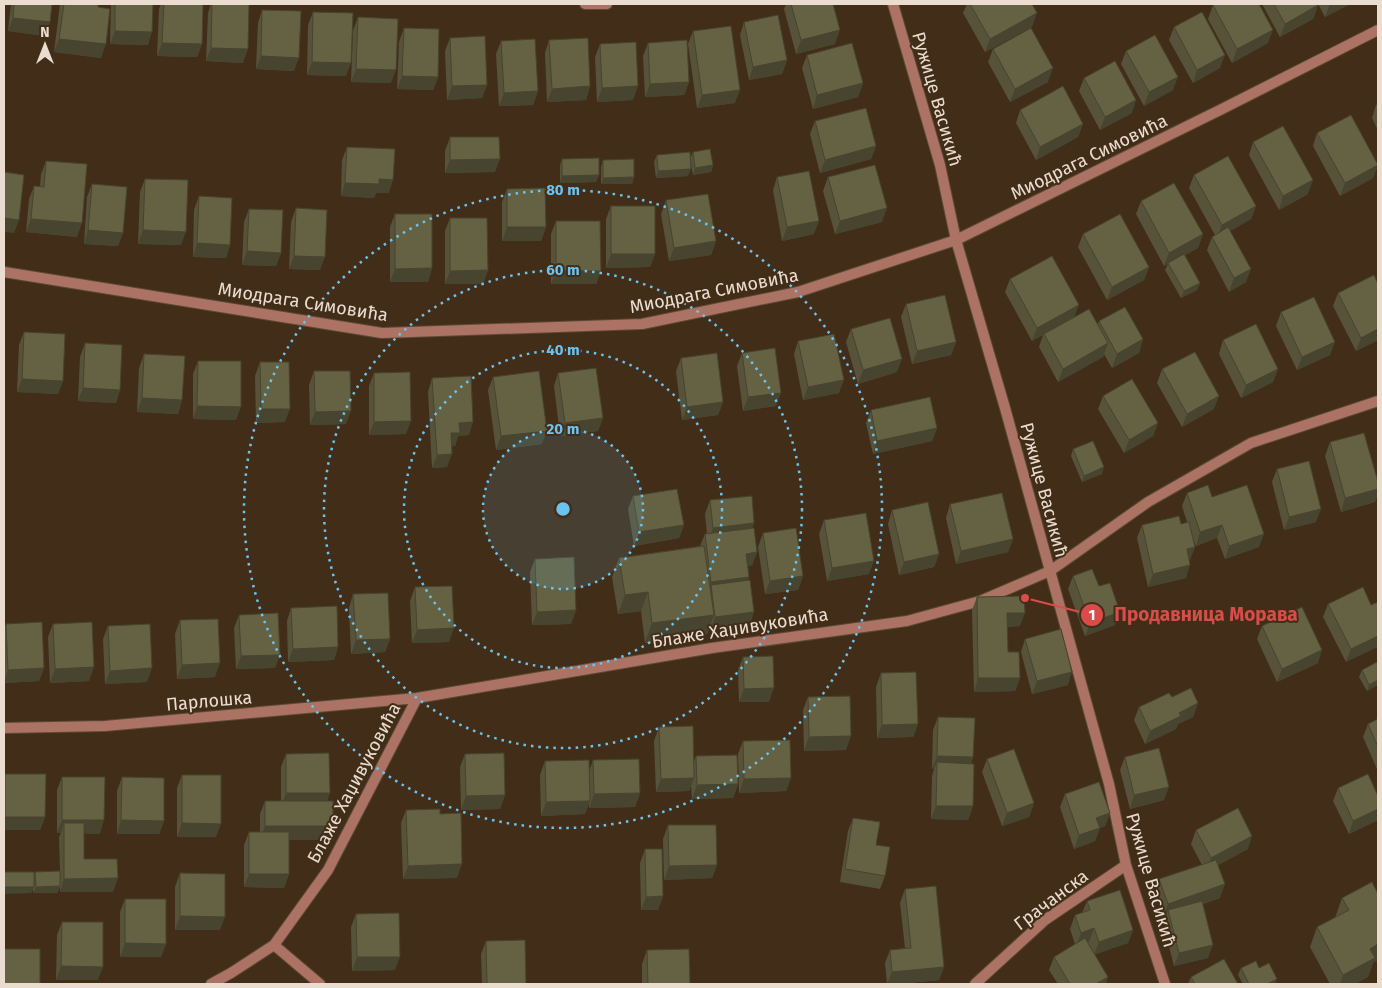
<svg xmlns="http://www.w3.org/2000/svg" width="1382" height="988" font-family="'Fira Sans',sans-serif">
  <rect width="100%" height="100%" fill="#422e18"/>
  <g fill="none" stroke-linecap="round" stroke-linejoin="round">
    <g stroke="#5d4a35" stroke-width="12">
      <path id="street" d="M585,4H607
        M893,4L940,165L956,240L1005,408L1109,784L1126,865L1165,984
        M4,272L382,333L642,324L798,292L956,240L1222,109L1378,30
        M4,728L105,726L417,698
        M274,945L320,984
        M211,984L231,973L274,945L328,870L417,698L712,648L907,621L980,601L1050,571L1148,502L1251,443L1378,401
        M975,984L1045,920L1126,865"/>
    </g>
    <use href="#street" stroke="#ac7365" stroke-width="10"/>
  </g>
  <path fill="#57533a" d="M11,4H52L50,22L45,36L8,31Z
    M60,4H98V7L101,58L54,52Z
    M111,4H153L148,45L110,44Z
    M161,4H203L202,44L197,57L157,56L159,9Z
    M211,4H249L243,63L206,61L208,13Z
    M786,4H833L835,44L796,54L784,9Z
    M967,4H1032V27L985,52L963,13Z
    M1262,4H1317L1318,5L1313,19L1280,37Z
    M1318,4H1350L1325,17Z
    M1213,5L1268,43L1232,63L1208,19Z
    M262,10L294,71L256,69L258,23Z
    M313,12L346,76L307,75L308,25Z
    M358,17L391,83L351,82L353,31Z
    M744,22L787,60L782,74L749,80L740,35Z
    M1174,27L1220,68L1193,83L1169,40Z
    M404,28L438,77L433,90L397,89L399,42Z
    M693,31L735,103L697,108L688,44Z
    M450,38L487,85L482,98L447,100L445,51Z
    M549,40L590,86L586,100L547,102L545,53Z
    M501,41L538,91L533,105L499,106L496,54Z
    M648,43L689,82L684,95L645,97L643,56Z
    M600,44L633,100L597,102L595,57Z
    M993,49L1048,82L1010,102L988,62Z
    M1126,51L1173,90L1144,106L1121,64Z
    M807,55L863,83L858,97L813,109L802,68Z
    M1084,78L1132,113L1100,130L1079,91Z
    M1378,104V130L1372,118L1376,105Z
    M1020,110L1083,124L1078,137L1036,160L1016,123Z
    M815,121L876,146L871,159L820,173L810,134Z
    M1317,133L1378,165L1373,178L1340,196L1313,146Z
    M450,137L495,172L445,173V151Z
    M1253,142L1308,194L1279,210L1249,155Z
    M347,147L389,193H376L374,198L341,196L342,160Z
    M693,152L713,165L711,172L693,175L690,160L688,176L656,178L654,162L657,155L690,159Z
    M562,159L599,175L596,182L560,183V165Z
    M603,160L634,177L632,184H601V167Z
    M46,161L77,237L26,232L29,199L34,186H40L41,174Z
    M1194,175L1256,206L1251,219L1230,231L1246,282L1229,292L1207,250L1212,237L1215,235L1189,188Z
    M777,177L814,234L782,241L773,190Z
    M828,177L882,222L835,234L823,191Z
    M145,179L181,245L138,244L140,192Z
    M92,184L123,233L118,246L84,244L87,197Z
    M507,189L546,227L541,241H502V202Z
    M199,196L230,245L226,258L193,257L194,210Z
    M666,200L716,241L711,255L669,261L661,214Z
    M1141,201L1203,234L1198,248L1185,255L1200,283L1197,290L1181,298L1165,270L1168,264L1164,266L1136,214Z
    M611,206L655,254L650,267L606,268V219Z
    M296,208L320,270L289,269L291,222Z
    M249,209L281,253L276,266L242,265L244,222Z
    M395,214L432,268L428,282H390V227Z
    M450,218L488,270L483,284H445V231Z
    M556,221L601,271L596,284H551V234Z
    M1083,234L1149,267L1144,280L1107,300L1078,247Z
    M1010,279L1074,317L1098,324L1099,321L1143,339L1139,353L1112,368L1104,354L1103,357L1058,382L1039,347L1043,335L1032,341L1005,292Z
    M1338,293L1378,340L1356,351L1333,306Z
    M906,304L956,342L951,355L912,364L901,317Z
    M1281,312L1330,355L1297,370L1276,326Z
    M851,329L897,372L858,384L846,342Z
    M24,332L63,381L58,394L17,392L19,345Z
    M1223,340L1278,369L1273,382L1241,398L1219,354Z
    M798,341L839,393L803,400L794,354Z
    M85,343L120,390L116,403L78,401L80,357Z
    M742,353L776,406L743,411L737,366Z
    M144,354L182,400L178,414L137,412L139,368Z
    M681,358L723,402L718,415L682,420L676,371Z
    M198,361L236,420L193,419V374Z
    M260,362L285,422L256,423L255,376Z
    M1162,369L1214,409L1182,427L1157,383Z
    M314,371L346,424L310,425L309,385Z
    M374,373L406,434L369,435V386Z
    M558,373L603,418L598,431L560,436L554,386Z
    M493,377L542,444L496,450L488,390Z
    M432,378L469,435L458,436L455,446H452L447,467L432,468L428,392Z
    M1103,396L1158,423L1153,436L1124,453L1098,409Z
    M871,410L937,428L932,441L873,454L866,423Z
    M1330,442L1378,482V493L1375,502L1341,512L1325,456Z
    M1073,449L1102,474L1082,482L1071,456Z
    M1277,469L1316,522L1284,530L1272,482Z
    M1187,493L1212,497L1259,547L1225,559L1217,538L1196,546L1192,536L1195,547L1189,560L1186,578L1148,587L1137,538L1142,525L1181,524L1187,522L1182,506Z
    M633,496L684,525L679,538L634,546L628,509Z
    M710,500L752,529L757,552L752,565L748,566L749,577L748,580L750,625L710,631V627L707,634L645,643L641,611L618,614L612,577L619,558L700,546L705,534H707L705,514Z
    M950,504L1013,539L1008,552L956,564L946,518Z
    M892,510L939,554L934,567L899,575L888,524Z
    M824,520L869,574L827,581L819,534Z
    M763,533L803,576L798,590L765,594L758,547Z
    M535,559L576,610L571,624L532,625L530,572Z
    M1073,576L1099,586L1115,625L1085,636L1068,589Z
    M415,587L449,642L412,643L410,601Z
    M353,594L390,639L385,652L351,654L349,608Z
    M977,597L1020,626L1007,627L1008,652L1020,678L1015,691L974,692L972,610Z
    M1328,604L1371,605L1346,662L1323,617Z
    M291,608L338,647L334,660L288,662L287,621Z
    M239,615L280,655L275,668L236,669L234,628Z
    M180,620L215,677L177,679L175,634Z
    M6,624L44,668L39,681L4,683V630Z
    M53,624L89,681L50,683L48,637Z
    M108,626L147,682L105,684L103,639Z
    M1262,626L1318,663L1277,682L1257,639Z
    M1025,639L1068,685L1032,694L1021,652Z
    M743,657L769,702H739L738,670Z
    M1378,664V685L1367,691L1359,677L1362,670Z
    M881,673L918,724L913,737L877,738L876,687Z
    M808,697L846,750L804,751L803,710Z
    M1172,697L1198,703L1193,717L1178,724L1176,729L1145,744L1134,720L1139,707Z
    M938,717L973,757L971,763L973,806L968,820L931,819L932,776L934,769H932L933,730Z
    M1378,719V768L1377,769L1363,737L1368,724Z
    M659,727L694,761L696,756L738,784L733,798L692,799L691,785L689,791L656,792L654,741Z
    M743,741L791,778L786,791L739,793L738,754Z
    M286,754L330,793L327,801L328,840H289V874L284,888L244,887V845L249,832H260V814L265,801H281V767Z
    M465,754L505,795L500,809L461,810L460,767Z
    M1125,757L1164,800L1130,809L1120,770Z
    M987,759L1034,803L1029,817L1002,826L982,772Z
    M593,760L640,793L635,807L589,808V803L585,814L541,816L540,775L545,761L589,772Z
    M5,774L45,817L40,830H4V778Z
    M182,775L216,837H177V788Z
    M62,777L100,834L84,833V859L113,892H60V887L57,893H33V889L31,893L34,876L35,872L60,871L59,837L61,833H57V790Z
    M122,777L164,821L159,834H117V791Z
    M1338,788L1378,796V820L1349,834L1333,801Z
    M1065,794L1110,813L1105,826L1100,828L1095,841L1074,849L1060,807Z
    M406,810L440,814L457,878L403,879L401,823Z
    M853,818L876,845L885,876L880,889L840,882L848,831Z
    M668,825L717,865L712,878L664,880L663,839Z
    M1196,830L1248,849L1218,865L1220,898L1203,904L1208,958L1174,966L1163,923L1166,916L1163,917L1155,892L1159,879L1202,865L1191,844Z
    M645,849L663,896L658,910H641L640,863Z
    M180,873L220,930H175V887Z
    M1372,882L1373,963L1368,977L1355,984H1330L1310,947L1317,927L1335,918L1342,898Z
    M905,889L944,967L939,980L898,984H887L885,963L890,950L905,948L900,903Z
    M125,899L166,944L161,957H120V912Z
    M1087,901L1133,930L1128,943L1095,954L1106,984H1058L1049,970L1054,957L1075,944L1070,929L1075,915L1082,913Z
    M356,914L395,970L352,971L351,927Z
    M62,922L98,980H56L57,935Z
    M486,941L526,984H482L481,954Z
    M647,950L690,984H642V964Z
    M1241,968H1259L1275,984H1243L1238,975Z
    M1191,977L1238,984H1188Z"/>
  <path fill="#47442f" d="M1330,4H1350L1325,17Z
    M1318,5L1313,19L1280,37L1285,24Z
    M1037,13L1032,27L985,52L990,39Z
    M13,18L50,22L45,36L8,31Z
    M840,30L835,44L796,54L801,40Z
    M1273,30L1268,43L1232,63L1237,49Z
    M115,31L152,32L148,45L110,44Z
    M59,39L106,44L101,58L54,52Z
    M162,43L202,44L197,57L157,56Z
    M211,48L248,49L243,63L206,61Z
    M1225,55L1220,68L1193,83L1197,70Z
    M261,56L299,58L294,71L256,69Z
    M787,60L782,74L749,80L753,67Z
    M312,62L351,63L346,76L307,75Z
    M1053,68L1048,82L1010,102L1015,89Z
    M356,69L396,70L391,83L351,82Z
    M402,76L438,77L433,90L397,89Z
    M1178,77L1173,90L1144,106L1149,92Z
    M689,82L684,95L645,97L650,84Z
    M863,83L858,97L813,109L817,95Z
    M487,85L482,98L447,100L452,86Z
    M590,86L586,100L547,102L552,89Z
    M638,86L633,100L597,102L602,88Z
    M740,90L735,103L697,108L702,95Z
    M538,91L533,105L499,106L504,93Z
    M1136,100L1132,113L1100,130L1105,117Z
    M1083,124L1078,137L1036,160L1040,147Z
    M876,146L871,159L820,173L825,160Z
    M500,159L495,172L445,173L450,160Z
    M713,165L711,172L693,175L695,168Z
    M1378,165L1373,178L1340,196L1345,183Z
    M691,169L688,176L656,178L658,171Z
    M599,175L596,182L560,183L562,176Z
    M634,177L632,184H601L603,178Z
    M379,179L393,180L389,193H376L374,198L341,196L345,183Z
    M1313,180L1308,194L1279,210L1283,196Z
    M1256,206L1251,219L1217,238L1222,225Z
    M887,208L882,222L835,234L840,221Z
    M4,218L19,220L14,233L4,232Z
    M31,219L82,223L77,237L26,232Z
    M819,221L814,234L782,241L787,227Z
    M507,227H546L541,241H502Z
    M88,230L123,233L118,246L84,244Z
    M143,230L186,232L181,245L138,244Z
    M1203,234L1198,248L1164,266L1169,253Z
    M716,241L711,255L669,261L674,248Z
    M197,243L230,245L226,258L193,257Z
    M247,251L281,253L276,266L242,265Z
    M611,254H655L650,267L606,268Z
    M294,256L325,257L320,270L289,269Z
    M1149,267L1144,280L1107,300L1112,287Z
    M432,268L428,282H390L395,269Z
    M1251,269L1246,282L1229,292L1234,278Z
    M488,270L483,284H445L450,271Z
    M556,271H601L596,284H551Z
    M1200,283L1197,290L1181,298L1184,291Z
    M1079,305L1074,318L1032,341L1037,328Z
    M1378,329V340L1356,351L1361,338Z
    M1143,339L1139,353L1112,368L1117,354Z
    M956,342L951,355L912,364L917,351Z
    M1335,342L1330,355L1297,370L1302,357Z
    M1108,343L1103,357L1058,382L1063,369Z
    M902,359L897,372L858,384L863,370Z
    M1278,369L1273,382L1241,398L1246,385Z
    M22,379L63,381L58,394L17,392Z
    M844,380L839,393L803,400L808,387Z
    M83,388L120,390L116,403L78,401Z
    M781,393L776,406L743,411L748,397Z
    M1219,396L1214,409L1182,427L1187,414Z
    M142,398L182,400L178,414L137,412Z
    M723,402L718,415L682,420L687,407Z
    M197,406L241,407L236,420L193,419Z
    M261,409H290L285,422L256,423Z
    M351,411L346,424L310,425L315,412Z
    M603,418L598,431L560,436L565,423Z
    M411,421L406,434L369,435L374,422Z
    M473,422L469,435L458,436L455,446L446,447L451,433L459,423Z
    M1158,423L1153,436L1124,453L1129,440Z
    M937,428L932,441L873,454L877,441Z
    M547,431L542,444L496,450L501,436Z
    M452,454L447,467L432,468L437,455Z
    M1104,467L1102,474L1082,482L1084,476Z
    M1378,489V493L1375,502L1341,512L1345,498Z
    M1321,509L1316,522L1284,530L1289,517Z
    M754,523L750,536L708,541L713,528Z
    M684,525L679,538L634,546L639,532Z
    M1222,525L1217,538L1196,546L1200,532Z
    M1264,534L1259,547L1225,559L1229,546Z
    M1013,539L1008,552L956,564L961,551Z
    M1195,547L1190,560L1182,562L1187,549Z
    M757,552L752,565L741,567L746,554Z
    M939,554L934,567L899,575L904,562Z
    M874,561L869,574L827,581L832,568Z
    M1190,565L1186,578L1148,587L1153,574Z
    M803,576L798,590L765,594L770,581Z
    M749,577L744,590L706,595L711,582Z
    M648,592L641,611L618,614L625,595Z
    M576,610L571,624L532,625L537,612Z
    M754,612L750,625L710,631L715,617Z
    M1120,612L1115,625L1085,636L1090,623Z
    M1007,613H1025L1020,626L1002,627Z
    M714,615L707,634L645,643L652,623Z
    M454,628L449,642L412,643L417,630Z
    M1378,636V647L1346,662L1351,649Z
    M390,639L385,652L351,654L356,640Z
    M338,647L334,660L288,662L293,649Z
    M1322,650L1318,663L1277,682L1282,669Z
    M280,655L275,668L236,669L241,656Z
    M220,663L215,677L177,679L182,665Z
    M94,667L89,681L50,683L55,669Z
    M44,668L39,681L4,683L8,670Z
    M152,668L147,682L105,684L110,671Z
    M1072,672L1068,685L1032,694L1037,681Z
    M978,678H1020L1015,691L974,692Z
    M1378,680V685L1367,691L1369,685Z
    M774,688L769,702H739L744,689Z
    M1198,703L1193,717L1178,724L1176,729L1145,744L1150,731L1179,713Z
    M918,724L913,737L877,738L882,725Z
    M851,736L846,750L804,751L809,737Z
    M937,756L973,757L969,771L937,762L934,769H932Z
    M694,778L689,791L656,792L661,779Z
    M791,778L786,791L739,793L744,779Z
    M738,784L733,798L692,799L697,785Z
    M1169,787L1164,800L1130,809L1134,795Z
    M286,793H330L325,806L281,807Z
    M640,793L635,807L589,808L594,794Z
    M505,795L500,809L461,810L466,796Z
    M590,801L585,814L541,816L546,802Z
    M1034,803L1029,817L1002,826L1007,813Z
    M936,806H973L968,820L931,819Z
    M1378,809V820L1349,834L1353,821Z
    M1110,813L1105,826L1091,831L1096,818Z
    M5,817H45L40,830H4V820Z
    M62,820H104L100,834L64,833V823L61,833H57Z
    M121,820L164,821L159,834H117Z
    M182,823L221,824L216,837H177Z
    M265,826H333L328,840H260Z
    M1100,828L1095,841L1074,849L1079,835Z
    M1252,836L1248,849L1206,872L1211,858Z
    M462,864L457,878L403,879L408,866Z
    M717,865L712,878L664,880L669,866Z
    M249,874H289L284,888L244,887Z
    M118,878L113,892H60L64,879Z
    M1225,884L1220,898L1169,915L1168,910L1166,916L1163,917L1168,904Z
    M60,886L57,893H33L36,887Z
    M4,887H34L31,893L4,894Z
    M663,896L658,910H641L646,897Z
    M180,916L225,917L220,930H175Z
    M1094,928L1089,942L1076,946L1081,933Z
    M1133,930L1128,943L1094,955L1099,942Z
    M125,943L166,944L161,957H120Z
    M1378,944V960L1373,963L1368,977L1355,984H1340L1343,975L1370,949Z
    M1213,945L1208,958L1174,966L1179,953Z
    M357,957H400L395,970L352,971Z
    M61,966L103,967L98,980H56Z
    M944,967L939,980L898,984H887L892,972Z
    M1108,977L1106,984H1096Z
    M1277,979L1275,984H1267Z"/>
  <path fill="#656143" stroke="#47442f" d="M14,4H52L50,22L13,18Z
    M64,4H98V7L110,9L106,44L59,39Z
    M115,4H153L152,32L115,31Z
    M164,4H203L202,44L162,43Z
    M212,4H249L248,49L211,48Z
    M791,4H833L840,30L801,40Z
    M970,4H1032L1037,13L990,39Z
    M1216,4H1259L1273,30L1237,49L1213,5Z
    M1274,4H1317L1318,5L1285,24Z
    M262,10L301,11L299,58L261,56Z
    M313,12L353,13L351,63L312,62Z
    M1202,12L1225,55L1197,70L1174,27Z
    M778,15L787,60L753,67L744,22Z
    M358,17L398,19L396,70L356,69Z
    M731,26L740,90L702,95L693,31Z
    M404,28L439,29L438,77L402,76Z
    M1031,28L1053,68L1015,89L993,49Z
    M1155,35L1178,77L1149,92L1126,51Z
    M485,36L487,85L452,86L450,38Z
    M588,38L590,86L552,89L549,40Z
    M535,39L538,91L504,93L501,41Z
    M687,40L689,82L650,84L648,43Z
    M636,42L638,86L602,88L600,44Z
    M852,43L863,83L817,95L807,55Z
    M1115,61L1136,100L1105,117L1084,78Z
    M1063,86L1083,124L1040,147L1020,110Z
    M866,108L876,146L825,160L815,121Z
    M1351,115L1378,165L1345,183L1317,133Z
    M1283,126L1313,180L1283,196L1253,142Z
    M450,137H499L500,159L450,160Z
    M347,147L395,149L393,180L379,179V184L345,183Z
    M710,149L713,165L695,168L693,152Z
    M690,152L691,169L658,171L657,155Z
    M1228,156L1256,206L1222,225L1194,175Z
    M599,158V175L562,176V159Z
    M634,159V177L603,178V160Z
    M46,161L87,164L82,223L31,219L34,186L44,187Z
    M875,165L887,208L840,221L828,177Z
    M809,171L819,221L787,227L777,177Z
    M4,172L24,175L19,220L4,218Z
    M145,179L188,180L186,232L143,230Z
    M1174,183L1203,234L1169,253L1141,201Z
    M92,184L127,187L123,233L88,230Z
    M545,188L546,227H507V189Z
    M708,194L716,241L674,248L666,200Z
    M199,196L232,198L230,245L197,243Z
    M611,206H655V254H611Z
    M296,208L327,210L325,257L294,256Z
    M249,209L283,210L281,253L247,251Z
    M395,214H432V268L395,269Z
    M1120,214L1149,267L1112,287L1083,234Z
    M450,218H487L488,270L450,271Z
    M556,221H600L601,271H556Z
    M1228,227L1251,269L1234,278L1212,237Z
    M1184,254L1200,283L1184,291L1168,263Z
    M1052,256L1079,305L1037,328L1010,279Z
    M1374,275L1378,284V329L1361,338L1338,293Z
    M945,295L956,342L917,351L906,304Z
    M1314,297L1335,342L1302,357L1281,312Z
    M1125,307L1143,339L1117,354L1099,321Z
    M1089,309L1108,343L1063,369L1044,334Z
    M890,318L902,359L863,370L851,329Z
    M1256,324L1278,369L1246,385L1223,340Z
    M24,332L65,334L63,381L22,379Z
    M834,334L844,380L808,387L798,341Z
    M85,343L122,345L120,390L83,388Z
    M775,348L781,393L748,397L742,353Z
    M1195,352L1219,396L1187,414L1162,369Z
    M717,353L723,402L687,407L681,358Z
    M144,354L185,356L182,400L142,398Z
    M198,361H241V407L197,406Z
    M260,362H289L290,409H261Z
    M596,368L603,418L565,423L558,373Z
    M314,371H350L351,411L315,412Z
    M539,371L547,431L501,436L493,377Z
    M410,372L411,421L374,422V373Z
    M471,376L473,422L459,423L460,433H451L452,454L437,455L432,378Z
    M1132,379L1158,423L1129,440L1103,396Z
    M930,397L937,428L877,441L871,410Z
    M1364,433L1378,482V489L1345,498L1330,442Z
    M1093,441L1104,467L1084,476L1073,449Z
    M1309,461L1321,509L1289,517L1277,469Z
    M1208,485L1212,497L1247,485L1264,534L1229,546L1222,525L1200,532L1187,493Z
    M677,489L684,525L639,532L633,496Z
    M1002,493L1013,539L961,551L950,504Z
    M752,496L754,523L713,528L710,500Z
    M928,502L939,554L904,562L892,510Z
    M866,513L874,561L832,568L824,520Z
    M1179,516L1181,524L1189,522L1195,547L1187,549L1190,565L1153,574L1142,525Z
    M754,528L757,552L746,554L749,577L711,582L705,534Z
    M796,528L803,576L770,581L763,533Z
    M704,546L714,615L652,623L648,592L625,595L619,558Z
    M574,557L576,610L537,612L535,559Z
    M1092,569L1099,586L1110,583L1120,612L1090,623L1073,576Z
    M750,580L754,612L715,617L711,585Z
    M452,586L454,628L417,630L415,587Z
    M1363,587L1371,605L1378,602V636L1351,649L1328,604Z
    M388,593L390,639L356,640L353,594Z
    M1024,596L1025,613H1007L1008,652H1019L1020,678H978L977,597Z
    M337,606L338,647L293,649L291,608Z
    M1302,607L1322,650L1282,669L1262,626Z
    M278,613L280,655L241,656L239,615Z
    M218,619L220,663L182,665L180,620Z
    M42,622L44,668L8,670L6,624Z
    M92,622L94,667L55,669L53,624Z
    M150,624L152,668L110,671L108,626Z
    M1061,629L1072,672L1037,681L1025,639Z
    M773,656L774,688L744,689L743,657Z
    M1377,662L1378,664V680L1369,685L1362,670Z
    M916,672L918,724L882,725L881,673Z
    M1191,688L1198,703L1179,713L1181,716L1150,731L1139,707L1169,693L1172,697Z
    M850,696L851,736L809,737L808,697Z
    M938,717L975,718L973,757L937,756Z
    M1378,719V747L1368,724Z
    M693,726L694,778L661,779L659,727Z
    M790,740L791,778L744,779L743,741Z
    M1159,748L1169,787L1134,795L1125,757Z
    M1014,749L1034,803L1007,813L987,759Z
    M329,753L330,793H286V754Z
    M504,753L505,795L466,796L465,754Z
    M737,755L738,784L697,785L696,756Z
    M639,759L640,793L594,794L593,760Z
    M589,760L590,801L546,802L545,761Z
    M937,762L974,764L973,806H936Z
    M5,774H46L45,817H5Z
    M1368,774L1378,796V809L1353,821L1338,788Z
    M182,775H221V824L182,823Z
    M62,777H105L104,820H62Z
    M122,777L164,778V821L121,820Z
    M1099,782L1110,813L1096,818L1100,828L1079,835L1065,794Z
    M265,801H333V826H265Z
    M1238,808L1252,836L1211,858L1196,830Z
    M440,809V814L461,813L462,864L408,866L406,810Z
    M853,818L880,822L876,845L890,847L885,876L845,869Z
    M64,823H84V859H117L118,878L64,879Z
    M668,825H716L717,865L669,866Z
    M249,832H289V874H249Z
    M645,849H662L663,896L646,897Z
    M1216,860L1225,884L1168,904L1159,879Z
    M60,871V886L36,887L35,872Z
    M4,872H34V887H4Z
    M180,873L225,874V917L180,916Z
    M1372,882L1378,894V944L1370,949L1375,958L1343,975L1317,927L1349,910L1342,898Z
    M936,886L944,967L892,972L890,950L911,948L905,889Z
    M1120,890L1133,930L1099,942L1094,928L1081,933L1075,915L1090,910L1087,901Z
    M125,899H166V944L125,943Z
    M1202,901L1213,945L1179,953L1168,910Z
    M399,913L400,957H357L356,914Z
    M62,922H103V967L61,966Z
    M1085,938L1108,977L1096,984H1070L1054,957Z
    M525,940L526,984H487L486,941Z
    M4,949H40V984H4Z
    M689,949L690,984H648L647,950Z
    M1224,959L1238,984H1195L1191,977Z
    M1256,961L1259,968L1269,963L1277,979L1267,984H1249L1241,968Z"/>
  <circle cx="563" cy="509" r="80" fill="#6bc3f2" fill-opacity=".12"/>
  <g fill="none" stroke="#6bc3f2" stroke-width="2.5" stroke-dasharray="2.5 5">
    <circle cx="563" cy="509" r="80"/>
    <circle cx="563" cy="509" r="159"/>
    <circle cx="563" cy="509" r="239"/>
    <circle cx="563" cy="509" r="319"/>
  </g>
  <g text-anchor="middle" stroke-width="4" stroke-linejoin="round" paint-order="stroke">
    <g font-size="18" fill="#eaddd0" stroke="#422e18">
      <text transform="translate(937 99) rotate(74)" y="6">Ружице Васикић</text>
      <text transform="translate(1089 157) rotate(-26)" y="6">Миодрага Симовића</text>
      <text transform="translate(714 291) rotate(-11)" y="6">Миодрага Симовића</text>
      <text transform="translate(303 302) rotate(9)" y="6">Миодрага Симовића</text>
      <text transform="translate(1044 490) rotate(75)" y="6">Ружице Васикић</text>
      <text transform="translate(740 628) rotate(-9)" y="6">Блаже Хаџивуковића</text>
      <text transform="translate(209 701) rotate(-5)" y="6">Парлошка</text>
      <text transform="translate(354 783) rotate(-62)" y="6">Блаже Хаџивуковића</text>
      <text transform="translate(1151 880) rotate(74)" y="6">Ружице Васикић</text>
      <text transform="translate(1051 900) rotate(-37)" y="6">Грачанска</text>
    </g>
  </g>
  <circle cx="563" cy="509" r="8" fill="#6bc3f2" stroke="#422e18" stroke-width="2.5"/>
  <g font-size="15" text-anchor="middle" font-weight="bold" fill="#6bc3f2" stroke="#422e18" stroke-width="4" stroke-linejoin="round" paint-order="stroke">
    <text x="563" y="195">80 m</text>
    <text x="563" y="275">60 m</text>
    <text x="563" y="355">40 m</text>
    <text x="563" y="434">20 m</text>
  </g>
  <path fill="none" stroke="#da4c4a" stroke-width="2" d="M1025 598L1092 615"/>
  <g fill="#da4c4a" stroke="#422e18" stroke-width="2">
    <circle cx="1025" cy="598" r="5"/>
    <circle cx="1092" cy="615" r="12"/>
  </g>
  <g font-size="15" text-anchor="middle" font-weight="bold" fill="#fff">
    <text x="1092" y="620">1</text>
  </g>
  <g font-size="19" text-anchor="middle" font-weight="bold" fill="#da4c4a" stroke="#422e18" stroke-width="4" stroke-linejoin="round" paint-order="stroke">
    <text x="1206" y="621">Продавница Морава</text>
  </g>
  <rect width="1382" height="988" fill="none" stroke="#eaddd0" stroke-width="10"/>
  <g transform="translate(45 45)" stroke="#422e18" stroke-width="4" paint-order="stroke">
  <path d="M0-4L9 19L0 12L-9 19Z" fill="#eaddd0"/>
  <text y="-8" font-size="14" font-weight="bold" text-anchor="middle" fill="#eaddd0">N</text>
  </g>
</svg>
